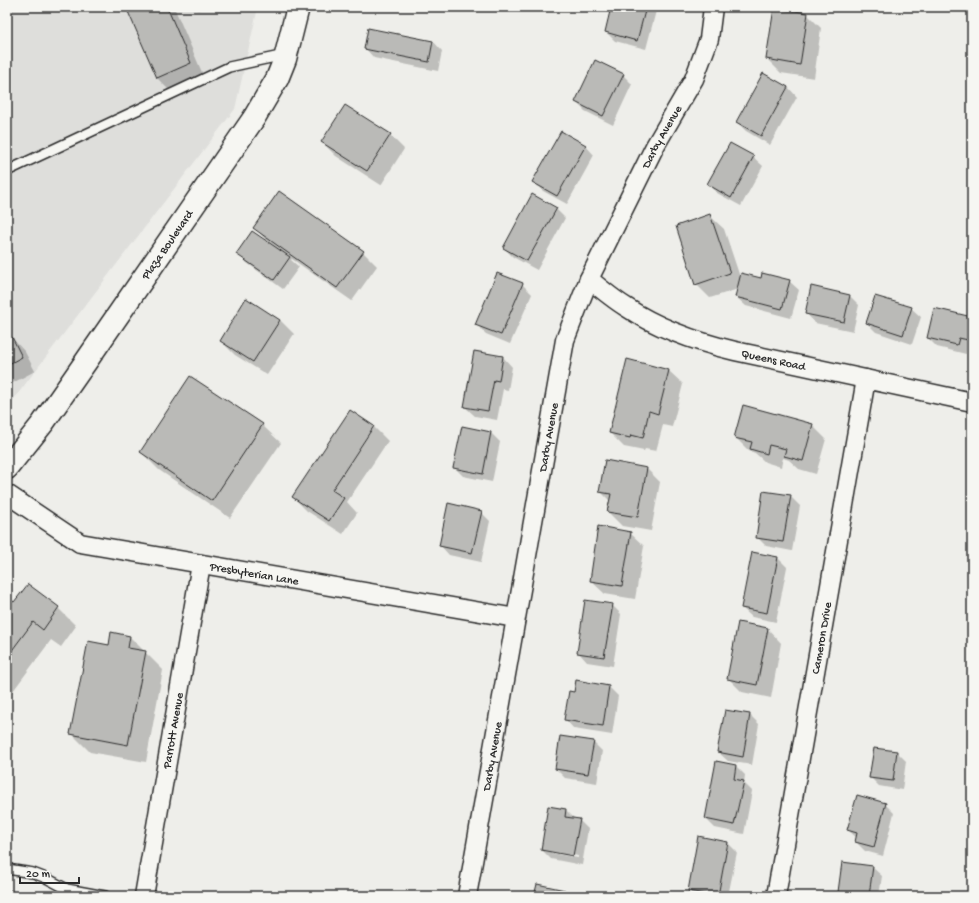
<svg xmlns="http://www.w3.org/2000/svg" width="979" height="903" font-family="'Gochi Hand',sans-serif">
  <rect width="100%" height="100%" fill="#eeeeea"/>
  <filter id="ink" filterUnits="userSpaceOnUse"><feTurbulence type="fractalNoise" baseFrequency=".025" numOctaves="2"/><feDisplacementMap in="SourceGraphic" scale="8" xChannelSelector="R" yChannelSelector="G"/><feConvolveMatrix kernelMatrix="1 2 1 2 8 2 1 2 1" color-interpolation-filters="sRGB"/></filter>
  <g filter="url(#ink)">
    <path fill="#dededb" d="M7,7H258L235,109L7,408Z"/>
    <path fill="#0003" fill-rule="evenodd" d="M127,7H174L204,77L171,92L157,78Z
      M194,7H201L199,10Z
      M612,7H657L646,49L615,41L606,32Z
      M807,14L821,28L814,78L781,73L767,59Z
      M433,41L442,51L438,71L374,58L365,48Z
      M623,75L632,84L613,125L585,111L576,102Z
      M788,87L797,97L770,145L746,131L737,122Z
      M390,135L404,149L381,185L336,156L322,142Z
      M585,145L594,155L567,204L543,191L534,182Z
      M753,157L763,166L741,206L717,193L708,184Z
      M556,209L565,218L537,270L513,257L504,248Z
      M710,216L724,229L741,280L789,281L799,290L791,318L746,306L736,297L738,289L710,298L696,284Z
      M255,228L363,252L377,266L352,301L292,259L291,260L299,267L283,289L247,263L238,253L266,240Z
      M498,274L522,284L532,294L510,344L486,334L476,324Z
      M850,296L859,305L853,331L815,323L806,313Z
      M911,308L921,317L912,344L876,332L867,323Z
      M972,318V348L968,347L966,354L937,347L928,338Z
      M280,320L294,334L267,375L235,355L221,341Z
      M12,338L25,352L35,371L7,386V340Z
      M475,353L503,357L512,367L508,390L503,389L497,420L475,416L465,407Z
      M669,371L683,384L672,427L663,425L656,451L645,449L644,451L624,447L610,433Z
      M191,377L262,425L281,443L230,518L159,470L141,452Z
      M7,386L10,392L7,394Z
      M350,411L374,427L388,441L347,502L357,513L343,534L307,511L293,497Z
      M812,425L826,439L816,474L799,469L789,460L783,458L781,467L765,462L755,453L749,451L735,437Z
      M462,427L491,433L500,442L492,482L463,476L454,467Z
      M646,468L660,482L651,531L622,526L608,512L610,501L600,491Z
      M790,496L800,506L792,551L766,546L757,537Z
      M481,512L490,521L481,562L449,555L440,545Z
      M630,533L644,546L635,599L605,594L591,581Z
      M778,558L787,567L776,622L752,617L742,608Z
      M28,586L58,608L76,626L61,647L51,640L7,699V598L15,604Z
      M612,605L621,614L613,666L587,662L578,652Z
      M768,629L781,643L771,698L742,692L728,678Z
      M130,637L163,670L146,762L90,752L71,733L109,646Z
      M609,687L618,696L612,735L574,729L565,719Z
      M750,715L759,724L752,765L728,761L718,752Z
      M593,742L602,751L597,783L565,778L556,769Z
      M897,752L906,761L902,790L879,786L870,777Z
      M717,762L736,766L745,775L744,783L752,791L744,834L715,828L706,819Z
      M885,804L894,813L883,856L865,851L856,842L857,838L848,830Z
      M566,810L575,819L579,820L588,829L582,865L551,859L542,850ZM551,851L578,856V858L551,853Z
      M728,843L737,852L728,896H694L689,891Z
      M872,867L882,876L879,896H843L839,892Z
      M565,891L570,896H535Z"/>
    <path fill="#babab7" stroke="#2b2b2b" d="M126,7H167L191,63L157,78Z
      M611,7H646L637,41L605,32Z
      M774,8L808,13L800,65L766,59Z
      M368,28L433,41L429,62L364,49Z
      M595,60L624,74L603,116L575,102Z
      M763,73L788,87L761,136L736,122Z
      M345,105L391,134L367,171L321,142Z
      M561,131L586,145L557,196L532,182Z
      M730,143L754,156L731,198L707,184Z
      M279,191L364,251L337,288L253,228Z
      M532,194L557,208L527,261L503,248Z
      M710,214L730,273L695,285L676,226Z
      M252,231L290,257L274,280L236,254Z
      M497,273L523,283L501,335L475,325Z
      M741,273L761,278L762,273L790,280L782,309L735,297Z
      M811,286L850,295L844,322L805,314Z
      M875,296L912,307L903,335L866,323Z
      M246,298L280,320L253,362L220,341Z
      M934,308L972,317V325L968,340L959,338L957,345L927,338Z
      M12,337L22,357L7,365V339Z
      M474,351L503,356L499,381L494,380L488,411L464,407Z
      M627,359L669,370L658,414L649,411L643,438L631,435L630,438L609,433Z
      M190,376L263,424L212,501L140,452Z
      M743,405L813,424L803,461L784,456L786,449L769,445L767,454L750,449L752,442L734,438Z
      M350,410L374,426L332,490L344,498L329,521L292,497Z
      M462,426L491,432L483,474L453,468Z
      M605,460L647,468L638,517L607,512L611,494L599,492Z
      M763,491L791,495L783,542L756,538Z
      M448,503L482,511L472,553L439,546Z
      M598,526L631,532L622,586L590,581Z
      M752,552L778,557L767,613L741,608Z
      M28,584L59,607L43,630L33,622L7,657V597L14,602Z
      M585,600L613,604L604,657L577,653Z
      M738,622L768,628L757,685L727,679Z
      M111,632L130,636L128,648L146,651L128,745L70,734L88,641L109,645Z
      M576,680L609,686L603,726L564,720L569,691L574,692Z
      M725,710L750,714L743,757L717,752Z
      M560,736L594,741L588,774L555,769Z
      M874,748L897,751L893,781L869,778Z
      M716,761L736,765L734,779L744,781L734,825L705,819Z
      M857,795L886,803L874,847L855,842L857,833L847,830Z
      M548,806L566,809L565,817L580,819L573,856L541,850Z
      M698,836L728,842L718,896L688,891Z
      M842,862L873,866L869,896L838,892Z
      M537,884L565,890L564,896H534Z
      M7,890L38,896H7Z"/>
    <g fill="none" stroke-linecap="round" stroke-linejoin="round">
      <g stroke="#2b2b2b" stroke-width="12">
        <path id="lane" d="M7,171L229,67L285,55
          M7,869L33,873L46,878L67,889L105,896"/>
      </g>
      <g stroke="#2b2b2b" stroke-width="21">
        <g id="street">
          <path id="s1" d="M589,279C601,289 613,299 626,307C659,329 697,342 735,351L972,402"/>
          <path id="s2" d="M7,494L80,543L515,618"/>
          <path id="s3" d="M144,896L201,564"/>
          <path id="s4" d="M467,896L565,340L589,279L655,146L694,79L709,39L713,7"/>
          <path id="s5" d="M776,896L866,379"/>
        </g>
      </g>
      <g stroke="#2b2b2b" stroke-width="25">
        <g id="secondary">
          <path id="s6" d="M7,468L43,423L87,360L254,118L277,79L285,59L298,7"/>
        </g>
      </g>
      <use href="#lane" stroke="#f6f6f2" stroke-width="9"/>
      <use href="#street" stroke="#f6f6f2" stroke-width="18"/>
      <use href="#secondary" stroke="#f6f6f2" stroke-width="22"/>
    </g>
  </g>
  <g text-anchor="middle" stroke-width="4" stroke-linejoin="round" paint-order="stroke">
    <g font-size="12" fill="#2b2b2b" stroke="#f6f6f2">
      <text dy="4" stroke="none"><textPath href="#s4" startOffset="790">Darby Avenue</textPath></text>
      <text dy="4" stroke="none"><textPath href="#s6" startOffset="275">Plaza Boulevard</textPath></text>
      <text dy="4" stroke="none"><textPath href="#s1" startOffset="204">Queens Road</textPath></text>
      <text dy="4" stroke="none"><textPath href="#s4" startOffset="466">Darby Avenue</textPath></text>
      <text dy="4" stroke="none"><textPath href="#s2" startOffset="265">Presbyterian Lane</textPath></text>
      <text dy="4" stroke="none"><textPath href="#s5" startOffset="262">Cameron Drive</textPath></text>
      <text dy="4" stroke="none"><textPath href="#s3" startOffset="168">Parrott Avenue</textPath></text>
      <text dy="4" stroke="none"><textPath href="#s4" startOffset="142">Darby Avenue</textPath></text>
    </g>
  </g>
  <rect width="979" height="903" fill="none" stroke="#f6f6f2" stroke-width="24"/>
  <rect x="12" y="12" width="955" height="879" fill="none" stroke="#2b2b2b" stroke-width="1.5" filter="url(#ink)"/>
  <path d="M20 877v6h59v-6" fill="none" stroke="#2b2b2b" stroke-width="2"/>
  <text x="26" y="877" font-size="12" fill="#2b2b2b" stroke="#f6f6f2" stroke-width="3" paint-order="stroke">20 m</text>
</svg>
